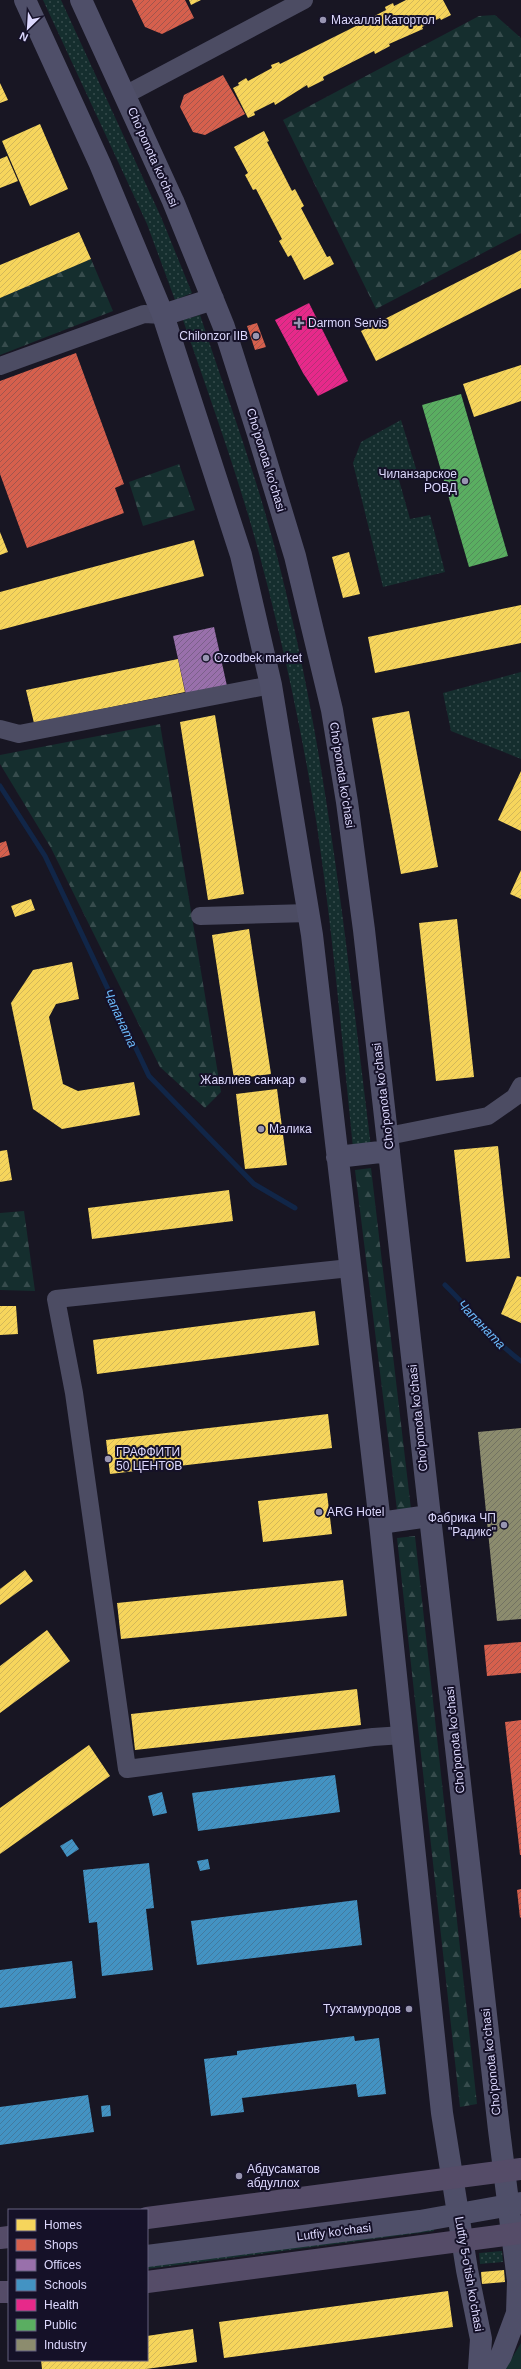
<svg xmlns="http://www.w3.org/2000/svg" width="521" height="2369" font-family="Helvetica,sans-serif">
  <defs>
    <pattern id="grass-dots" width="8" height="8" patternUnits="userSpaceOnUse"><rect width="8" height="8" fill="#152e2e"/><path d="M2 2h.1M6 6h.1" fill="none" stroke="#374c4d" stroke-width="1.8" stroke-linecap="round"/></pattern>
    <pattern id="forest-firs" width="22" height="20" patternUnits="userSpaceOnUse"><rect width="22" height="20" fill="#152e2e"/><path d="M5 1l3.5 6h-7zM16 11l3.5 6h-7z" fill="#374c4d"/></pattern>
    <pattern id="homes-hatch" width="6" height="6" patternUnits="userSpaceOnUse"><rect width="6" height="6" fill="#f6d55c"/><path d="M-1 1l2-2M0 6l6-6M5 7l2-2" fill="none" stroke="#d2b759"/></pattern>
    <pattern id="shops-hatch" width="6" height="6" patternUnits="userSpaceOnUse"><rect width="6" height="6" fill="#d6604d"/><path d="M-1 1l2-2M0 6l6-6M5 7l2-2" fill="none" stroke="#a2554d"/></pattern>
    <pattern id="offices-hatch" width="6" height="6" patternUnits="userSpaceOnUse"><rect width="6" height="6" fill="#9970ab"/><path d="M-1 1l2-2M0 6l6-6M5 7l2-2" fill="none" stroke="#7b608a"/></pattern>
    <pattern id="schools-hatch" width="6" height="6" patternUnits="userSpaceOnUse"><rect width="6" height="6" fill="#4393c3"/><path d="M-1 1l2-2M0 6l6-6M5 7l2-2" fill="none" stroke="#437a9f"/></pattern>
    <pattern id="health-hatch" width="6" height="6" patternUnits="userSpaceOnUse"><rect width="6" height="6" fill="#e7298a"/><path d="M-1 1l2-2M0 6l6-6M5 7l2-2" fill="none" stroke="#b63077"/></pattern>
    <pattern id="public-hatch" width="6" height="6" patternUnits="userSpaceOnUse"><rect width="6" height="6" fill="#5aae61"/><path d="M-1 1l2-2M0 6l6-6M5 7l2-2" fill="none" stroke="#538d5b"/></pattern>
    <pattern id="industry-hatch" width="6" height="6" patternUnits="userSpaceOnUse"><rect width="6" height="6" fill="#8c8c6e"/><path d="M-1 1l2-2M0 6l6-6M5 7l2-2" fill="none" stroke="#727262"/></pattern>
  </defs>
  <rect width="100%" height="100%" fill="#181623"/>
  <path fill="url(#grass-dots)" d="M43,0H61L161,217L192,293L175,300L147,224Z
    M200,315C228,400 260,485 281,572C328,760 347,955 371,1147L353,1148C342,1041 333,933 317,826C304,742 286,658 265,576C243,489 212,404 183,320Z
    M401,420L418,475L399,480L410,519L430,515L445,572L383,587L353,463L361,442Z
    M521,672V759L451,731L443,693Z
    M433,2226L434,2231L147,2269V2263Z
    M502,2251L503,2262L480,2264L479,2253Z"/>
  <path fill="url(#forest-firs)" d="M495,15L521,38V233L376,309L283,120L479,16Z
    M91,259L113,311L0,355V298Z
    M179,464L195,510L143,526L129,482Z
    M160,724L221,1092L205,1108L160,1067L51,848L0,764V755Z
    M371,1168L411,1509L397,1510L355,1170Z
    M24,1211L35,1291L0,1290V1213Z
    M415,1536L477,2104L460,2107L397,1538Z"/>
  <path fill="#152e2e" d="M521,2343V2369H505Z"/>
  <path fill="url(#homes-hatch)" d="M189,0H201L191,5Z
    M406,0H443L451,15L441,20L440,18L422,27L423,29L389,44L390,46L375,54L374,51L323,77L324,80L308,88L307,85L275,105L274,102L254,112L255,115L248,118L233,88L239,85L238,83L246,78L248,81L272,68L271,65L279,62L280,64L356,26L354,23L360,20L361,23L386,10L385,7L393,3L394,6Z
    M0,83L8,100L0,103Z
    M40,124L68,189L30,206L2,141Z
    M264,131L269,141L267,142L292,191L295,189L304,206L301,208L327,257L330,256L334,264L304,280L291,255L288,257L279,241L282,239L256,189L253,190L245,175L248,173L234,147Z
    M7,156L18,181L0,188V159Z
    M79,232L91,259L0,298V265Z
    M521,250V288L376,361L361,331Z
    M521,365V401L474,417L463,384Z
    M0,532L8,552L0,555Z
    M194,540L204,576L0,630V592Z
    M349,552L360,594L343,598L332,557Z
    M521,605V643L375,673L368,637Z
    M178,659L185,692L34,723L26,690Z
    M409,711L438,867L401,874L372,718Z
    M215,715L244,894L208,900L180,722Z
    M521,771V831L498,820Z
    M521,870V899L510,894Z
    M31,899L35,910L15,917L11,906Z
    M457,919L474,1077L436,1081L419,923Z
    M249,929L271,1074L234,1079L212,935Z
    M72,962L79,999L56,1004L49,1017L63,1084L78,1091L134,1082L140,1115L62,1129L33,1109L11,1003L33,970Z
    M277,1089L287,1165L245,1169L236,1094Z
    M498,1146L510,1258L466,1262L454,1150Z
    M7,1150L12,1180L0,1182V1151Z
    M229,1190L233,1221L92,1239L88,1208Z
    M517,1276L521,1277V1323L501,1314Z
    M0,1306H16L18,1334L0,1335Z
    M315,1311L319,1345L97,1374L93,1340Z
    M328,1414L332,1448L110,1474L106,1440Z
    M327,1493L332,1534L263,1542L258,1501Z
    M25,1570L33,1581L0,1605V1589Z
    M343,1580L347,1616L121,1639L117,1603Z
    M47,1630L70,1661L0,1713V1666Z
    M357,1689L361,1725L135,1750L131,1714Z
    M89,1745L110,1776L0,1854V1808Z
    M504,2270L505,2282L482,2284L481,2272Z
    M448,2291L453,2327L224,2358L219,2322Z
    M193,2329L197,2362L146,2369H42L41,2360H147V2336Z"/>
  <path fill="url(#shops-hatch)" d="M132,0H185L194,18L162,34L145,27Z
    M223,75L245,114L205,135L193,132L180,107L184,95Z
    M257,323L266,347L255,350L247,326Z
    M76,353L124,484L115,488L124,513L27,548L0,474V381Z
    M6,841L10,855L0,858V843Z
    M521,1642V1673L487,1676L484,1645Z
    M521,1720V1855H520L505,1722Z
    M521,1889V1917L520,1918L517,1890Z"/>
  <path fill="url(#offices-hatch)" d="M214,627L227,686L186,695L173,636Z"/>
  <path fill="url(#schools-hatch)" d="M335,1775L340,1812L198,1831L192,1793Z
    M162,1792L167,1813L153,1816L148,1796Z
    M72,1839L79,1849L67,1857L60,1846Z
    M208,1859L210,1869L200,1871L197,1861Z
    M149,1863L154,1908L146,1909L153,1970L102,1976L97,1922L89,1923L83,1870Z
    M357,1900L362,1945L197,1965L191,1921Z
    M72,1961L76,1998L0,2008V1970Z
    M354,2036L355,2041L379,2038L386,2094L358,2097L356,2084L242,2098L244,2112L211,2116L204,2059L237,2055V2051Z
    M88,2095L94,2132L0,2145V2107Z
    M110,2105L111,2116L102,2117L101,2106Z"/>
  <path fill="url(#health-hatch)" d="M309,303L348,381L318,396L303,373L275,320Z"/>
  <path fill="url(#public-hatch)" d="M461,394L508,556L469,567L422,405Z"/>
  <path fill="url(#industry-hatch)" d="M521,1428V1619L497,1621L478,1432Z"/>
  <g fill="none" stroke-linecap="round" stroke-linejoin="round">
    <path stroke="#112648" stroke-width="5" d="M0,786L45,856L149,1076L254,1184L295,1208
      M445,1285C471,1310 492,1340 521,1361"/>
    <path stroke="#4c4c63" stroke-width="18" d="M125,95L304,0
      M0,366L144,314L163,315
      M0,729L19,734L271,685
      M200,916L309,913
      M388,1136L488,1116L515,1097L521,1086
      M350,1268L56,1299L74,1393L127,1769L373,1737L403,1735"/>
    <path stroke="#4f4f69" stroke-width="22" d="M25,0L100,164L163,315L241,555L271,685L312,935L380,1523L442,2113L467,2270L481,2339L479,2369
      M81,0L173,201L224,327L258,434L295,556L332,710L347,802L364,930L499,2130L518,2281L517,2313L501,2356L493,2369
      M163,315L213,299
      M337,1157L389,1151
      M380,1523L429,1516
      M147,2256L420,2221L521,2203"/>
    <path stroke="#554c68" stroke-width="22" d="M147,2218L521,2169
      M0,2238L9,2237
      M147,2282L521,2233
      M0,2292H9"/>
  </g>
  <g fill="#9895b1" stroke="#151128" stroke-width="1.5">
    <circle cx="323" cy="20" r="4"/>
    <path d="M297 317h4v4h4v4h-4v4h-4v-4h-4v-4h4z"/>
    <circle cx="256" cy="336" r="4"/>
    <circle cx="465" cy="481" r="4"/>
    <circle cx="206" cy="658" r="4"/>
    <circle cx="303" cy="1080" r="4"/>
    <circle cx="261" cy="1129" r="4"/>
    <circle cx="108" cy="1459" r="4"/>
    <circle cx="319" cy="1512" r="4"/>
    <circle cx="504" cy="1525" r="4"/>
    <circle cx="409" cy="2009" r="4"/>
    <circle cx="239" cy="2176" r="4"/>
  </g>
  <g text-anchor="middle" stroke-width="4" stroke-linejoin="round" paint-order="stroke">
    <g font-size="12" fill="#ddd9fe" stroke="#151128" text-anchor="start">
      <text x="331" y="24">Махалля Катортол</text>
      <text x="308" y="327">Darmon Servis</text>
      <text x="248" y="340" text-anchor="end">Chilonzor IIB</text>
      <text x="457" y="478" text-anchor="end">Чиланзарское<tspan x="457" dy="14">РОВД</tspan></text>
      <text x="214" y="662">Ozodbek market</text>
      <text x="295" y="1084" text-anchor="end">Жавлиев санжар</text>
      <text x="269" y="1133">Малика</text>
      <text x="116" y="1456">ГРАФФИТИ<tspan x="116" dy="14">50 ЦЕНТОВ</tspan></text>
      <text x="327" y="1516">ARG Hotel</text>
      <text x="496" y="1522" text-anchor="end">Фабрика ЧП<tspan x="496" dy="14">"Радикс"</tspan></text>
      <text x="401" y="2013" text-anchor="end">Тухтамуродов</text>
      <text x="247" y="2173">Абдусаматов<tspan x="247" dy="14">абдуллох</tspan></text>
    </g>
    <g font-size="12" fill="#ddd9fe" stroke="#151128">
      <text transform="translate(153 157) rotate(66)" y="4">Cho'ponota ko'chasi</text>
      <text transform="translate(266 460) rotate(73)" y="4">Cho'ponota ko'chasi</text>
      <text transform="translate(342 775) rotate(81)" y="4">Cho'ponota ko'chasi</text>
      <text transform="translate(383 1096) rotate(-97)" y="4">Cho'ponota ko'chasi</text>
      <text transform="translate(418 1418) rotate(-96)" y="4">Cho'ponota ko'chasi</text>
      <text transform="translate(455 1740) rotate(-96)" y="4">Cho'ponota ko'chasi</text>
      <text transform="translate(491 2062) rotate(-96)" y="4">Cho'ponota ko'chasi</text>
      <text transform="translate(334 2232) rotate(-7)" y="4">Lutfiy ko'chasi</text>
      <text transform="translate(469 2274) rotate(80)" y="4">Lutfiy 5-o'tish ko'chasi</text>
    </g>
    <g font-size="13" font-style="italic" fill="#6bb9fa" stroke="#151128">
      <text transform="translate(121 1018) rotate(65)" y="5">Чапаната</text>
      <text transform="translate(482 1324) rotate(46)" y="5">Чапаната</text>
    </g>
  </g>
  <rect x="8" y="2209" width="140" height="152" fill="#151128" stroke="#65617e"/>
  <rect x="16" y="2219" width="20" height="12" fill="#f6d55c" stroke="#65617e"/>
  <text x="44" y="2229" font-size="12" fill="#ddd9fe">Homes</text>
  <rect x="16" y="2239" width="20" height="12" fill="#d6604d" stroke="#65617e"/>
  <text x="44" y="2249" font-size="12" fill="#ddd9fe">Shops</text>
  <rect x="16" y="2259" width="20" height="12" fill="#9970ab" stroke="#65617e"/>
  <text x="44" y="2269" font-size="12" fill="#ddd9fe">Offices</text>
  <rect x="16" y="2279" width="20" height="12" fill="#4393c3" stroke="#65617e"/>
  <text x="44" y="2289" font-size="12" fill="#ddd9fe">Schools</text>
  <rect x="16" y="2299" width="20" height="12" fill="#e7298a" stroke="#65617e"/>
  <text x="44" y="2309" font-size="12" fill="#ddd9fe">Health</text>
  <rect x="16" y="2319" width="20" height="12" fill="#5aae61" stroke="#65617e"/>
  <text x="44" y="2329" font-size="12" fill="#ddd9fe">Public</text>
  <rect x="16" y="2339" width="20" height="12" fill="#8c8c6e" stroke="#65617e"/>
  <text x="44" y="2349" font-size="12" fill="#ddd9fe">Industry</text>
  <g transform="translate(28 28) rotate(205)" stroke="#151128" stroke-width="3" paint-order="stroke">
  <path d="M0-3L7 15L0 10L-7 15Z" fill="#ddd9fe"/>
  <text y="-6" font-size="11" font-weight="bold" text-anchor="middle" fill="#ddd9fe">N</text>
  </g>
</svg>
